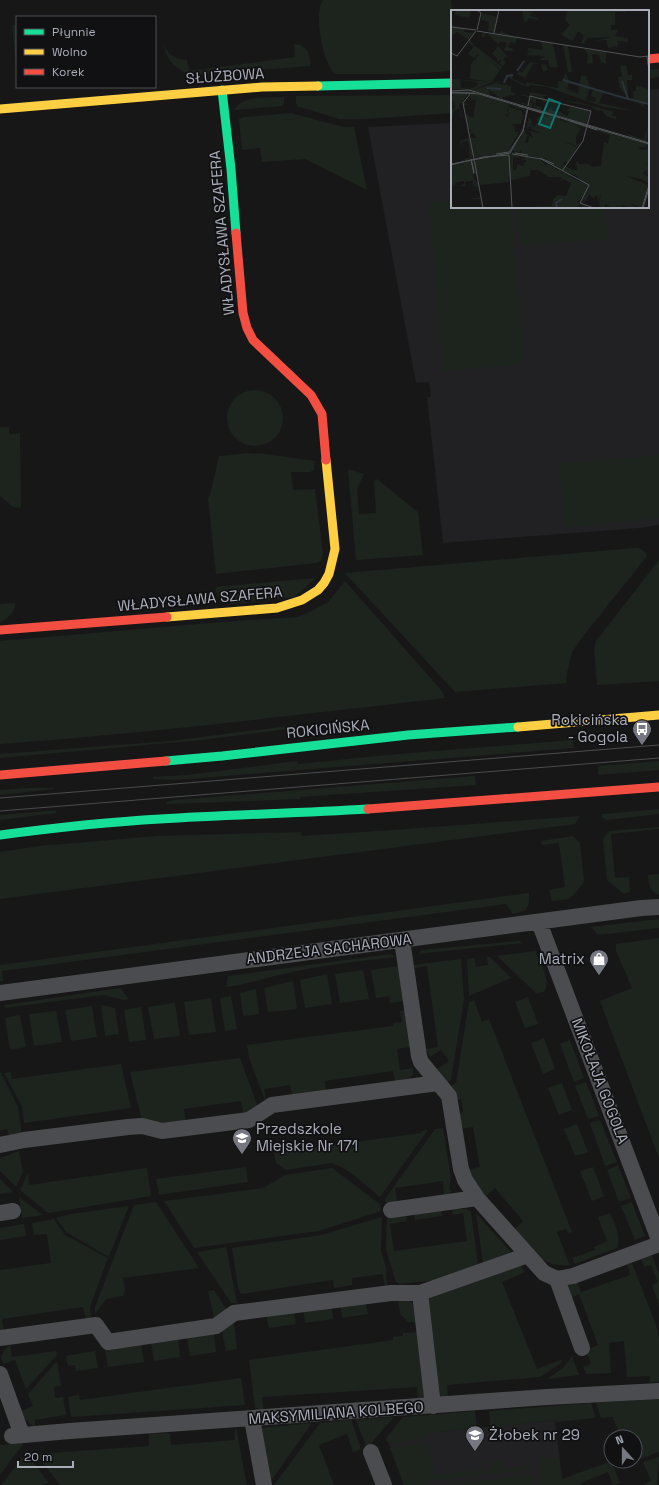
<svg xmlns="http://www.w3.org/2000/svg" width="659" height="1485" font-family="'Space Grotesk',sans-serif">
  <rect width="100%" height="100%" fill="#171717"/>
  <path fill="#212123" d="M659,89V525L639,528L443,543L427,397H431L429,382L416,383L368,127L452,123V207H648V90Z
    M555,1420L563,1485H404L388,1441L386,1442L387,1437Z"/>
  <path fill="#1d241e" d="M323,0H451L452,11V71L410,74H336C323,66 313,12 323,0Z
    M17,24V65L16,66L12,25Z
    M163,44C168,55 176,59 187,60L189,71L295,57L294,44C307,45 311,54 310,66L192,75C176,70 167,61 163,44Z
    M659,69V77L648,79V70Z
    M452,95V113L365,119H339L300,107L297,106L296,102V96Z
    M284,97V102L282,106L234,110C245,94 267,98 284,97Z
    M291,113L343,127H354L367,190L305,159L262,162L260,148L242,150L239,119L244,117Z
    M452,200V207H511L524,364L443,371L429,202Z
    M517,207H605L608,239L520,246Z
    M227 418a28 28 0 1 1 56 0a28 28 0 1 1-56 0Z
    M0,427H9V434L20,433L21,508L13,507L0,496Z
    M249,453L265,454L315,461L314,470L310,472H291L293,490L315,489L323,553L321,561L316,563L216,574L208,498L210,495L219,456Z
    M659,455V518L565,528L559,463Z
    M348,469L364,474L357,489L359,514L376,513L374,481L377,479L418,512L423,555L356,560Z
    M634,548C641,548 644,549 647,556L584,635L572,652L567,673L566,683L455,692L345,573Z
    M659,560V681L597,685L594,649L596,641Z
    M316,578L294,597L232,604L222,601L219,598L215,587Z
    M345,581L442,691L445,698C297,715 149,733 0,744V641L234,621L297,617L310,612L328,602Z
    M15,603C15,614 7,618 0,623V604Z
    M296,725V728L202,740L0,758V754L171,741Z
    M573,740L574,748L175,780L153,779V777L187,775L297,761L298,764L387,755Z
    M659,761V770L598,775V766Z
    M475,776L476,785L300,797V799L167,804V802L176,800Z
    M27,788H54V789L0,795V790Z
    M659,809V814L606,820L602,817V814Z
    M47,811H56V813L0,820V815Z
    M580,816L575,824L0,899V852L40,846L157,836L301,832L302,836L393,830Z
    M659,827V829L611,834L615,878L629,877L630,892L624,894L607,880L603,839L609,831Z
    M573,836L580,843L584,882L570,899L552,901L549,890L565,887L559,843L542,845L541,841Z
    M659,874V895C649,890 649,886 648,875Z
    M529,893V902L526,910L513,914L506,904L2,971L3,981H0V965Z
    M659,919V928L598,935L591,927Z
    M659,938V1158L600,1001L632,988L616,951V944Z
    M519,941L523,943L418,954L422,950Z
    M535,951C541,964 550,978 545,991L537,994L497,956Z
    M390,954L396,957C363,961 330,964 298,971C274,975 250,984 226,987L228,976Z
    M487,957H490L511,978L469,996L467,959L474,958L476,967L488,965Z
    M461,959L464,999L451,1080L446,1083L437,1069L449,1061L441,1050L430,1057L426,1049L438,1047L427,966L414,968L413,965Z
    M399,966L404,1001L390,1003L389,996L376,998L371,970Z
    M363,970L369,999L340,1003L335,974Z
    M327,974L332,1004L305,1008L300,980Z
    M293,981L297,1009L268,1012L264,988Z
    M120,988L129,999L124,1000L103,995L5,1008L4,1005Z
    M256,989L259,1014L243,1016L240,993Z
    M231,996L237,1029L225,1031L220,998Z
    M528,997L538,1024L525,1028L515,1002Z
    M211,998L216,1032L189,1035L184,1002Z
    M474,1000L482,1022L489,1019L572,1232L568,1233L566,1229L557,1232L570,1266L552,1264L539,1258L514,1230L523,1221L495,1188L485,1197L466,1170L480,1167L473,1127L459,1129L457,1114L463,1112L461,1099L455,1100L449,1087L456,1083L469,1003Z
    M175,1003L180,1036L154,1039L148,1007Z
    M101,1005L115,1008L119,1034L105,1036Z
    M92,1006L97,1037L71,1041L65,1010Z
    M141,1007L146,1040L129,1042L124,1010Z
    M405,1010L410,1047L397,1049L400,1070L413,1068V1074L410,1078L395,1082L393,1071L325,1081L326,1092L293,1097L290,1085L264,1089L266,1103L249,1058L247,1045L393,1026V1023L402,1022L400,1011Z
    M56,1011L62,1042L34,1046L29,1014Z
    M20,1015L26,1047L10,1050L5,1018Z
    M544,1038L555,1069L543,1074L531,1043Z
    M570,1040L584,1078L574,1082L560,1044Z
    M240,1058L258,1107L243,1115L241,1101L184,1109L186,1122L161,1125L142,1121L130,1072Z
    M121,1064L131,1108L24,1123L22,1106L4,1073L11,1072L12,1079Z
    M0,1071L18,1107L22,1135L9,1136L7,1129L0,1130Z
    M586,1082L599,1116L588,1119L575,1086Z
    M562,1083L572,1110L559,1115L548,1088Z
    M600,1120L617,1162L605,1166L590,1123Z
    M577,1124L588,1152L575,1156L564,1129Z
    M443,1128L451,1177L449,1189L452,1192L444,1195L443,1181L395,1188L397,1201L386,1203L385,1199L435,1129Z
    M428,1130L380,1197C366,1186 348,1167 331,1163L286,1170L276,1163L274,1153L421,1133V1131Z
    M19,1151L23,1172L16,1187L0,1171V1158Z
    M618,1165L631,1198L619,1202L607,1170Z
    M246,1167L248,1182L159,1195L156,1179Z
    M593,1167L604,1196L592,1201L580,1171Z
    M147,1168L151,1196L48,1213L20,1190L28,1173L29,1185Z
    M332,1168L380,1204L381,1211L319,1231L194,1248L164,1201L263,1188L285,1175Z
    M0,1179L13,1192L0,1194Z
    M19,1197L43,1215L22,1218Z
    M156,1202L199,1268L123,1278L125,1290L123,1296L106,1299L95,1314V1307L134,1205Z
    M632,1202L645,1236L635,1240L621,1206Z
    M460,1205L461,1209H466L471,1211L478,1265L438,1280L400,1284L396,1282L386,1250L387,1215L406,1212L407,1221L390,1224L394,1251L467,1241L463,1213L453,1215L451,1206Z
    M129,1206L109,1257L66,1232L56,1218L71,1214Z
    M441,1207L442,1216L415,1220L414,1211Z
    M476,1213L511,1252L483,1263Z
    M610,1213C615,1224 621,1235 617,1248L575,1264L572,1258L595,1250L594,1247L607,1241L598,1217Z
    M382,1217L381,1250L387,1272H386L387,1285L385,1286L383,1274L352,1278V1285L334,1288L333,1280L241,1294L238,1287L232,1248L321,1235Z
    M54,1219L65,1235L108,1258L90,1307L91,1318L86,1320L83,1307L2,1319L4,1331H0V1270L51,1263L47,1234L34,1235L32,1223Z
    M24,1224L26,1236L0,1240V1228Z
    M226,1247L237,1303H231L197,1252Z
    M645,1254L652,1256L659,1273V1305L652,1285L658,1282L651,1265L644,1267L640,1256Z
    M519,1262L525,1272L502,1282L537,1369L563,1359L560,1364L540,1377L447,1385L448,1398L443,1399L440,1395L428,1300L437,1293Z
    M632,1263L656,1325L659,1337V1382L650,1383V1376L627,1377L624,1341L609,1343L611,1373L586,1374L583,1367L591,1364L586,1350L598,1345L579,1294L568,1299L566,1289L571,1282L576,1279L581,1292L630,1275L627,1264Z
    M214,1290L229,1313L215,1322L208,1291Z
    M398,1297C416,1302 415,1304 417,1322H408L400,1314Z
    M365,1301L368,1314L342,1318L340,1305Z
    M331,1305L333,1319L305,1323L303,1309Z
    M294,1311L296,1324L269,1328L266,1315Z
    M234,1323L237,1349L226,1351L222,1332Z
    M418,1332L426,1397L418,1401L417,1387L262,1397L264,1412H261L259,1409L255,1408L249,1360L393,1340V1337L403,1336V1333Z
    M214,1333L216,1352L190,1356L187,1338Z
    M178,1339L180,1357L154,1361L151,1343Z
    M141,1344L144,1362L108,1367L105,1349Z
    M10,1345L12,1357L56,1351L57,1355L26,1389L15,1360L4,1364L1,1358L4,1350Z
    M95,1351L98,1368L76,1371L75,1365L68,1366L66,1356Z
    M572,1356L579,1375L547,1379L564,1367Z
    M57,1361L61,1386L54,1387L55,1398L63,1397L66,1415L35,1420V1428L24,1418L21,1411L33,1406L28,1394Z
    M241,1378L245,1405L71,1417L68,1397L79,1395L80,1400Z
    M659,1398V1452L630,1463L629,1461H635V1457L641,1455L639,1448L635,1449V1437H620L613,1417L601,1418L596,1403Z
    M591,1403L596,1418L556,1422L555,1420L490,1427L489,1411Z
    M475,1411L477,1428L428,1433V1438L389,1444L388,1441L386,1442L387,1437L403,1417Z
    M394,1417L367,1448L356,1420Z
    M351,1420L361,1449L353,1452L347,1434L319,1445L334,1485H274L320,1423Z
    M312,1423L271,1481L261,1428Z
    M236,1428L247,1485H60L36,1454L149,1446V1434L170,1433L171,1445L235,1440V1429Z
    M22,1443L23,1444L0,1475V1445Z
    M428,1443L429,1452H431L434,1474L485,1470L486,1474L429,1482V1485H404L390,1448Z
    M26,1453L49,1483L41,1485H1Z
    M539,1457H559L562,1479L609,1462L612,1463L620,1483L613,1485L608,1472L581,1483V1485H540Z
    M659,1457L657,1485H645V1484L651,1481L643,1462Z
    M500,1461L501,1469L533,1465V1469L490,1474L489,1463Z
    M533,1474L534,1485H453V1484Z"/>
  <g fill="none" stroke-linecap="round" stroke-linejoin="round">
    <path stroke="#4b4c50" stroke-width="16" d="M539,922L659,1240
      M402,940L419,1056L421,1062L449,1096L461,1169L465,1180L477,1198L544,1273L557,1279L573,1276L659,1244
      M0,993L641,908L659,907
      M0,1145L24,1140L128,1127L142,1126L162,1131L249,1120L272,1105L438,1083
      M391,1210L477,1198
      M0,1213L13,1211
      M557,1279L582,1348
      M420,1293L433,1406
      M0,1338L96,1325L108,1342L216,1326L234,1313L391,1293H420L528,1255
      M0,1374L22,1435
      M252,1419L264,1485
      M12,1436L70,1431L547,1397L659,1391
      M371,1452L384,1485"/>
    <path stroke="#16e098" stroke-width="9" d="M318,86L452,83
      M222,90L231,169L236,233
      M166,761L222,756L408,735L518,727
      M0,835C53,828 106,822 160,819C229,815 299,813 368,809"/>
    <path stroke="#ffcf43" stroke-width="9" d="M0,109L262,87L318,86
      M167,617L277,608L302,600L318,590L324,583L329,574L335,549L326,460
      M518,727L659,715"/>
    <path stroke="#f24e42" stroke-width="9" d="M648,59L659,58
      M236,233L243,313L247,328L253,340L311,395L322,414L326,460
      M0,630L167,617
      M0,775L166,761
      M368,809L659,787"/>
    <path stroke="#4b4c4f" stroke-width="1" d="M0,798L659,745
      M0,811L659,758"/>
  </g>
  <defs>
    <g id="bus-pin" transform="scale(1)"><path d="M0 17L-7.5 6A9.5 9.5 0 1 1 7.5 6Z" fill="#757880" stroke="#111113"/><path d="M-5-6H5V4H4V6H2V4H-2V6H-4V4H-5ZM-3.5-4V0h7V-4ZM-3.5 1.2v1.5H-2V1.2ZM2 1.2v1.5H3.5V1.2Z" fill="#fff"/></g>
    <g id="shop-pin" transform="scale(1)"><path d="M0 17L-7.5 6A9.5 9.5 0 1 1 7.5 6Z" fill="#757880" stroke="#111113"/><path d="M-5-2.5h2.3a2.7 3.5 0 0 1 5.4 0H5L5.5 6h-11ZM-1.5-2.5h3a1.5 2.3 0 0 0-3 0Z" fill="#fff"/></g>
    <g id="school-pin" transform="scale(1)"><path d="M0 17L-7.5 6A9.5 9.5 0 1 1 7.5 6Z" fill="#757880" stroke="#111113"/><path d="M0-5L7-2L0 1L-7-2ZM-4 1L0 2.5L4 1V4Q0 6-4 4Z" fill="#fff"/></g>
  </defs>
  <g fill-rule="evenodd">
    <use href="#bus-pin" x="642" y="729"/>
    <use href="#shop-pin" x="599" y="959"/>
    <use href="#school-pin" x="242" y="1138"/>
    <use href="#school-pin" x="475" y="1435"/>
  </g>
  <g text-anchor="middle" stroke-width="3.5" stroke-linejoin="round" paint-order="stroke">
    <g font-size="15" fill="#a8adb8" stroke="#111113">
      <text transform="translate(225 76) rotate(-4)" y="5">SŁUŻBOWA</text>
      <text transform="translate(222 233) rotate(-95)" y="5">WŁADYSŁAWA SZAFERA</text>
      <text transform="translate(200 599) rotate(-5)" y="5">WŁADYSŁAWA SZAFERA</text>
      <text transform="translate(328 729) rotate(-6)" y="5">ROKICIŃSKA</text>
      <text transform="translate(329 949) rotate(-7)" y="5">ANDRZEJA SACHAROWA</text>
      <text transform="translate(600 1081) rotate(69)" y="5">MIKOŁAJA GOGOLA</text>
      <text transform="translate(336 1413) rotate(-4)" y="5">MAKSYMILIANA KOLBEGO</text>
    </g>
    <g font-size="15" fill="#a8adb8" stroke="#111113" text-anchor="end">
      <text x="628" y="725">Rokicińska<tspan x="628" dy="17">- Gogola</tspan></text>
      <text x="585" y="964">Matrix</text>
      <text x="256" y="1134" text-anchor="start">Przedszkole<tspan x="256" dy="17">Miejskie Nr 171</tspan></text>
      <text x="489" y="1440" text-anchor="start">Żłobek nr 29</text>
    </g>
  </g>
  <g transform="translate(451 10)">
    <rect width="198" height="198" fill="#171717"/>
    <path d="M5,0H20L18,8L4,5ZM71,0L82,2L79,6L87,8V10L78,8L74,13ZM116,0H174L175,2H164V15H160V20H167L164,26L177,28V32L167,31L166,39L165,36L157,38L155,30L144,31L160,27L137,28L133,34L130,33L133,26L127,21L122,31L115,28L110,24L119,15L114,10ZM31,3L46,7L43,22L37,21L38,12L30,10ZM0,15L15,19L12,21L14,22L23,23L19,30L23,35L51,57L50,59L56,65L61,64V68L76,76L74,72L107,78V71L110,72L115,63L118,72L116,79L124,80H117L130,84L127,83L130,66H135L139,77L135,90L144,92L145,88L140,86L142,79L153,81L148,93L184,101L153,97L96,77L79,75L78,77L71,75L60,69L29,41L49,60L41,71L56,74L19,69L20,54L28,45L26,44L23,48L17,44L23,36L18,34V30L6,22L0,26ZM50,21L66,28L64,34L60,32L56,37L60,38L63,41H53L56,33L50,31L47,34L36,23L33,27L30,26L32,23L47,24ZM90,32L102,33L107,58L99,57L97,50H88L94,46L76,45L77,42H82L77,41V38L92,40L93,45ZM112,35L117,36L121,62H117ZM47,36L58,48L54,47L52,50L55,52L52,56L49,54L50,49L46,52V48L41,44ZM133,39L155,42V54L150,52L148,45L141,44L142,53L136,54L137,45ZM79,52L95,55L97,60L92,62L90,54H82L75,66L76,69L66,64L68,61L71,63ZM175,55L177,65H181V70H176L177,88L169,78L167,67L171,66L169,56ZM0,69L42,72L31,76L25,79L44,73L60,76V82L66,84L52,87V90L38,80L39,85L45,88L87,100L82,97L84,93L80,90L77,92L82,93L81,97L70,94L71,92L75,94L79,88L67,84L78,86L79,82L98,86H92L93,89L83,85L84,88H87L96,91L89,95L93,91L85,89L84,97L90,96V100L97,101L99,97L102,101H108L116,106L119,101L116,102L117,100L112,99L111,96L115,100L119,98L111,95L139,101L134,117L103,104H97L109,108V110L119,114L111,109L116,110L134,117V118L121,114L130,118L125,127V135L131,132L127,137L108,129L127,138L117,152H112L114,156L109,153L122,160H126L125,151L129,154H144H137L142,157L150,156L153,132L157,134L159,125L162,126L139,119L136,114L176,126L165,125L179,129L183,130L177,128L179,127L177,124L193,130L198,113L195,131L198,133L190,131L198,133V136L192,135L198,138L188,136L192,137H189L188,140L191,138L189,140L198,139V154H193L198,155V161L193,160L198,162V163L196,165L193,164L197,163L194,161L192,164L198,167V174L190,169L175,166L197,175L191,198L178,193L186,198L168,195L173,198H167L166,195L165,198H159L155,193L153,198L148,196L150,183L147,194V187L144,186L143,189L138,184L135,191L129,194L133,186L126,192L129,194L136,196L134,198L128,194L126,198L75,197L101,196L102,189L107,185L115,186L120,173L112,169L109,172L111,167H98L87,160H79V166L62,170H59L58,163V172L29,175L24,154L27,170L24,164L22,165L24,171L27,172L30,189H18L29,187L27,177L22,176L25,173L21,175L22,171H19L14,172V176H9L13,174V171L3,173L6,174L0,175L6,176H0V156L22,150L23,152L32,146L23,147L22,145L18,149L22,148L21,149L0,155L19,147L17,131L11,132L12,139L9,131L18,128L17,120L18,128H26L22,123L19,125L20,119H17L15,109L10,107L8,98L3,101L0,113V97L3,100L4,96L0,87L3,85L0,83H14H0L12,79H6L5,76V79H0ZM9,70L26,72L27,75L19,79L10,78ZM18,82L21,83L19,85L20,89L16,87L18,89H19L26,86L19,90L15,88L13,91V96L17,94L13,93L14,89L19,91L25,89L22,108L15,104V108L11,107L8,95L11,91L13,102L12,91ZM51,92L74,101V107L75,101L71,97L102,107L90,105L85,109L87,112L82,119L83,112L80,119L93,124L79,121L82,128L78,126L77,133L74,132L77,125L74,124L75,118L79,119L76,117H80L81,111L78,107L75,118L72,123L73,120L71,118L67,128L71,125L61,141L68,142L70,140V143L60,142L65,132L59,142L56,143L68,123L64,121V117L61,116H64L61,114H70L72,109L69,107L72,108L73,104L71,106V101L57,97L58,112L57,105L55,107L54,105L57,104L56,99L58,95ZM61,144L71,145V147H74V150L71,148V150H75L74,153L69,154H74L72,156L66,154V160H62V147L71,148L62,144L59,155ZM79,146L97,149L92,150L119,166V163L126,166L132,173L125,170L97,154L94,155L90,150L79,147L77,149ZM185,75L197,79L198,94L195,93L192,97L183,89H178L183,88L182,81H185ZM110,90L126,92L163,102L160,106H165V109L172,112L155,106L151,100L147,101L139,96Z" fill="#1d241e" fill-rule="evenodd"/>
    <path fill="none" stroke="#2a3239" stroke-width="2" d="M66,61L73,51M112,70L177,89M171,71L177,89L198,94M53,73L56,66L62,65M36,78L50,79M106,198L105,193L111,189"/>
    <path fill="none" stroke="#515357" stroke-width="1" d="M0,17L25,20M26,20L30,3L26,0M26,21L189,47L198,46M43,23L48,0M0,43L6,46L25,21M196,47L198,60M0,81L18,80L198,133M0,82L28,84L198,134M0,83H24M19,84L12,93L24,154M68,96L91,103M77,96L79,86L140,101L132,131L111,161M119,111L146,120M58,142L72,121L76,100M64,143L77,145M45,144L58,142M61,144L90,149L138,175L129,193L143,198M58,145L61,198M89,148L103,154M20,149L23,163L20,149M0,154L59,143L72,121L77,98M24,154L32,198M0,155L32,147L58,145M191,198L198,175M192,198L198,178"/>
    <path fill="#0f766e" fill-opacity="0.15" stroke="#0f766e" stroke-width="2" d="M98,89L109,93L99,118L88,114Z"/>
    <rect width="198" height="198" fill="none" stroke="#a8adb8" stroke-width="2"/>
  </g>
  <rect x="16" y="16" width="140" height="72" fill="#111113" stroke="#4d4f55"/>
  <rect x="24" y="29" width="20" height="6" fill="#16e098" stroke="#4d4f55"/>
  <text x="52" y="36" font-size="12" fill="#a8adb8">Płynnie</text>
  <rect x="24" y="49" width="20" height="6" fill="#ffcf43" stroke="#4d4f55"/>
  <text x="52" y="56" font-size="12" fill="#a8adb8">Wolno</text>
  <rect x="24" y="69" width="20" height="6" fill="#f24e42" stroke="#4d4f55"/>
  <text x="52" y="76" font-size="12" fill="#a8adb8">Korek</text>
  <g transform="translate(623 1449) rotate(339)"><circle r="19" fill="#111113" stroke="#4d4f55"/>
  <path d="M0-3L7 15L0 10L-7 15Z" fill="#757880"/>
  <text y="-6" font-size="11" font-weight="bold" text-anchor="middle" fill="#a8adb8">N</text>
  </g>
  <path d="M18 1461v6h55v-6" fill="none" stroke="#a8adb8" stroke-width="2"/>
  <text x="24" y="1461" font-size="12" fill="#a8adb8" stroke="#111113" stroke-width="3" paint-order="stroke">20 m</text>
</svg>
